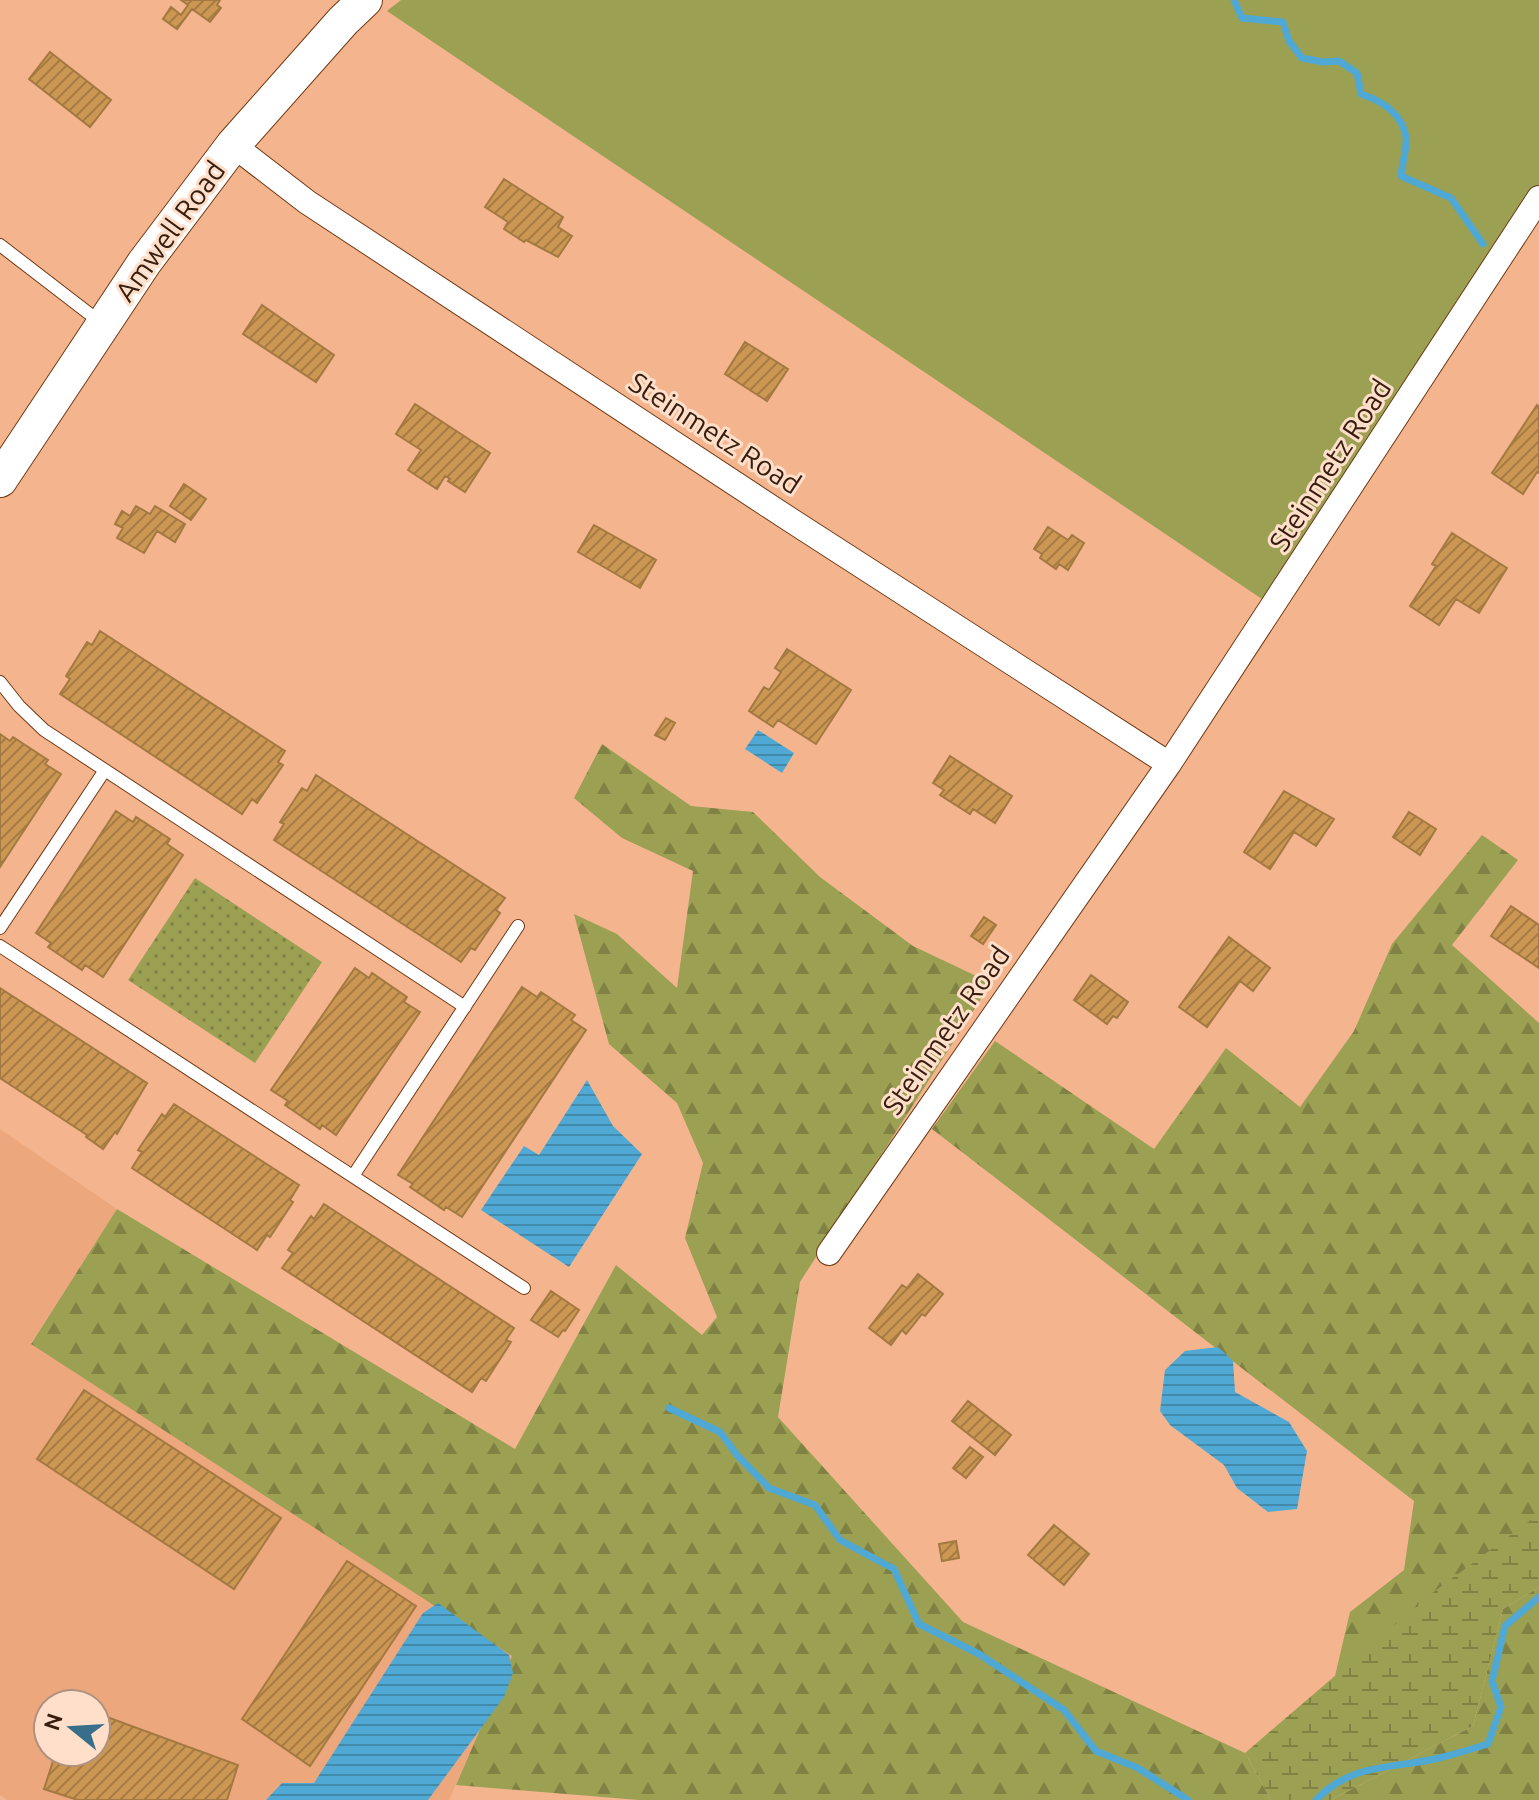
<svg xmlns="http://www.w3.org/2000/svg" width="1539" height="1800" font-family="Ubuntu,sans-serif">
  <defs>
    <pattern id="forest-firs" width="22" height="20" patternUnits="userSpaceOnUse" patternTransform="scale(2)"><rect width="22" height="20" fill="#9ba053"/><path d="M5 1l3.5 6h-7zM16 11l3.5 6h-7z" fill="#7f8243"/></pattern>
    <pattern id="wetland-marsh" width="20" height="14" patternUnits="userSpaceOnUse" patternTransform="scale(2)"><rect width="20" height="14" fill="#9ba053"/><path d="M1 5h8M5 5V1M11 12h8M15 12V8" fill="none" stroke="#7f8243"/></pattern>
    <pattern id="park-dots" width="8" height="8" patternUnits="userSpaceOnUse" patternTransform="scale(2)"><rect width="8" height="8" fill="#9ba053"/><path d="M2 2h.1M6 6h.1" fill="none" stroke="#7f8243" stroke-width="1.8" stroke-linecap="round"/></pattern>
    <pattern id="water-rules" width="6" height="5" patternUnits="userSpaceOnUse" patternTransform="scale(2)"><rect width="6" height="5" fill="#4fa9d4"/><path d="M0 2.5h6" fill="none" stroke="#4289aa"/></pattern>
    <pattern id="building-hatch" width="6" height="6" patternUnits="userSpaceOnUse" patternTransform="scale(2)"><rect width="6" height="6" fill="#cb9753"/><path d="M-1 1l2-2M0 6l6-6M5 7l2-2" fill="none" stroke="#a67b43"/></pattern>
  </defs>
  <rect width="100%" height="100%" fill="#f4b58e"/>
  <path fill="#eda77d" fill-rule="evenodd" d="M0,1129L117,1209L31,1343L409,1584L512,1656L449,1800H7L0,1795ZM48,1704H96V1752H48Z"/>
  <path fill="#9ba053" d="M401,0H1539V198L1274,607L387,11Z"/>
  <path fill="url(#forest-firs)" d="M602,744L691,806L753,812L820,877L913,946L991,983L800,1282L778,1417L963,1622L1245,1753L1271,1800H639L456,1785L512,1656L31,1344L117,1209L515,1449L616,1265L702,1335L717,1317L685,1238L703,1163L677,1103L609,1044L574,914L617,934L677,988L693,871L622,838L574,798Z
    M1482,835L1518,860L1452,945L1539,1023V1516L1335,1676L1350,1612L1404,1570L1414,1501L932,1129L995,1041L1154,1149L1226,1048L1300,1107L1354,1031L1392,944Z
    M1539,1587V1800H1331L1473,1726L1503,1609Z"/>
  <path fill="url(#wetland-marsh)" d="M1539,1514V1587L1503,1609L1473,1726L1331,1800H1271L1245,1753L1427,1597Z"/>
  <path fill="url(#park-dots)" d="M195,878L322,962L255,1063L128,980Z"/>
  <path fill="url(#water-rules)" d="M758,730L794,753L782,773L745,749Z
    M587,1080L613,1126L642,1154L569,1267L481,1210L524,1146L539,1155Z
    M1218,1347L1233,1361L1235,1392L1289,1422L1307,1451L1297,1509L1268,1512L1237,1488L1224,1465L1170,1425L1160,1411L1165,1370L1185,1351Z
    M438,1603L509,1655L513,1673L504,1697L428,1800H266L282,1783H314L423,1613Z"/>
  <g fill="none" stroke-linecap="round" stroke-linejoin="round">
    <path stroke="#4fa9d4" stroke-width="7" d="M1234,0L1242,18L1283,22L1289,41L1302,58L1323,62L1339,61L1357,73L1361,94C1382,101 1402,113 1406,137C1407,149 1402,164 1401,176L1451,198L1483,244
      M669,1408L720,1432L737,1455L769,1488L815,1505L840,1540L894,1569L919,1624L979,1654L1064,1710L1096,1751L1138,1768L1188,1800
      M1316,1800C1352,1762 1394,1769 1439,1758C1455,1754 1472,1749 1488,1744L1501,1707L1492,1681L1505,1626L1539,1597"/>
  </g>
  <path fill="url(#building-hatch)" stroke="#a47941" stroke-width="2" d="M181,0H220L217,5L221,8L210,22L192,9L177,29L163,19L171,7L181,15L188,5Z
    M50,52L111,100L90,127L29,79Z
    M504,179L563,217L558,227L572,236L558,257L526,240L524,242L504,229L508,222L485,207Z
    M262,305L334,355L316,382L243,334Z
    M745,342L788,369L767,401L725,374Z
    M415,404L490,453L465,492L448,481L450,479L445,476L437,489L408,470L421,450L396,434Z
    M1537,405L1539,407V473L1537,472L1523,494L1492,473Z
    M184,484L206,499L191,520L170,506Z
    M136,506L150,514L155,506L185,524L175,542L157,531L144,553L117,538L123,528L115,524L122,511L130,516Z
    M594,525L656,560L640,588L578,552Z
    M1048,527L1068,540L1072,535L1084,543L1068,570L1059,564L1056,569L1040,558L1042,554L1034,549Z
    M1452,533L1507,568L1479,613L1456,599L1439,625L1410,606L1436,566L1432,564Z
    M100,631L285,751L278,762L283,765L257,803L252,799L242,814L60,694L70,679L66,676L87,642L92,645Z
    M787,649L851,690L816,744L778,720L773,727L749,711L764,687L769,690L781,672L775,668Z
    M666,718L675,723L665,740L655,735Z
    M0,734L10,741L13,737L48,760L45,764L61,774L0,867Z
    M950,756L1012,796L995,823L973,809L970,814L940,795L944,790L933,783Z
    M316,775L505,898L496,910L500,913L475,950L471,948L461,962L274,840L284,824L280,822L302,788L307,791Z
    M1284,791L1334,819L1316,846L1294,832L1270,869L1244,852Z
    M116,811L133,822L136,817L170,839L167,844L183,855L103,977L85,965L82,970L48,947L51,943L36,933Z
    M1409,812L1436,829L1420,855L1393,837Z
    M1511,906L1539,925V968L1491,936Z
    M984,917L996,925L983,944L971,936Z
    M1229,937L1270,968L1253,991L1240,981L1207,1027L1179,1007Z
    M355,968L369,978L372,973L407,997L404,1002L420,1012L336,1135L322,1125L320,1129L285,1105L288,1101L271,1090Z
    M1091,975L1128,1002L1117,1018L1113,1016L1107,1024L1074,1000Z
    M522,987L537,997L541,992L575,1015L571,1020L586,1030L462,1217L446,1207L444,1210L410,1187L413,1184L398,1175Z
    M0,988L147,1083L117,1134L115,1132L103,1149L86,1137L87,1135L0,1078Z
    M174,1104L299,1185L290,1200L293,1202L270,1237L267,1235L257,1250L132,1168L142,1152L138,1150L162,1114L165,1117Z
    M324,1204L514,1328L506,1340L511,1342L486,1381L481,1378L472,1392L282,1268L293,1253L288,1250L311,1216L314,1219Z
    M918,1274L943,1294L925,1316L922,1314L906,1334L902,1330L891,1345L869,1328L902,1285L907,1288Z
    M551,1291L579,1310L565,1331L563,1330L558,1337L531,1320Z
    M84,1390L281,1518L234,1589L37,1459Z
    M968,1401L1011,1435L995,1455L952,1421Z
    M970,1447L983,1457L966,1478L953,1468Z
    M1054,1525L1089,1554L1064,1585L1028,1555Z
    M956,1541L959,1558L942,1561L939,1544Z
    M347,1561L416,1606L310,1766L242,1719Z
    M96,1713L238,1765L227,1800H78L44,1789L56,1752H96Z"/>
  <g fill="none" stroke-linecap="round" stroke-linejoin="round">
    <g stroke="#703a14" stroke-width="14">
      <path id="lane" d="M0,245L100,322
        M0,682L19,706L44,730L465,1007
        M0,928L105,770
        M0,946L524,1288
        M353,1176L518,926"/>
    </g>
    <g stroke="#703a14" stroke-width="26">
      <path id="street" d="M233,145L307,202L789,519L1169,764
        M829,1253L1169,764L1539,198"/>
    </g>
    <g stroke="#703a14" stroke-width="36">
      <path id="secondary" d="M0,480L144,263L233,145L343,21L365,0"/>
    </g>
    <use href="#lane" stroke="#fff" stroke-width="12"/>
    <use href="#street" stroke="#fff" stroke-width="24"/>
    <use href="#secondary" stroke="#fff" stroke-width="34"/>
  </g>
  <g text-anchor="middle" stroke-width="6" stroke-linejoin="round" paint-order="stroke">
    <g font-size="28" fill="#351e0e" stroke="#ffdeca">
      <text transform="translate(170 231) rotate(-54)" y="10">Amwell Road</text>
      <text transform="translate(715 433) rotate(33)" y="10">Steinmetz Road</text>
      <text transform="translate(1330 465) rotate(-57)" y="10">Steinmetz Road</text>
      <text transform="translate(946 1030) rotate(-55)" y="10">Steinmetz Road</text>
    </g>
  </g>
  <g transform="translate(72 1728) rotate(288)"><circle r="38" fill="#ffdeca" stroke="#ae917f" stroke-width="2"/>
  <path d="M0-6L14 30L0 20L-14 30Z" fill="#376e89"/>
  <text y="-12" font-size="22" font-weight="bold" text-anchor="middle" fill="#351e0e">N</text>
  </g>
</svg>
